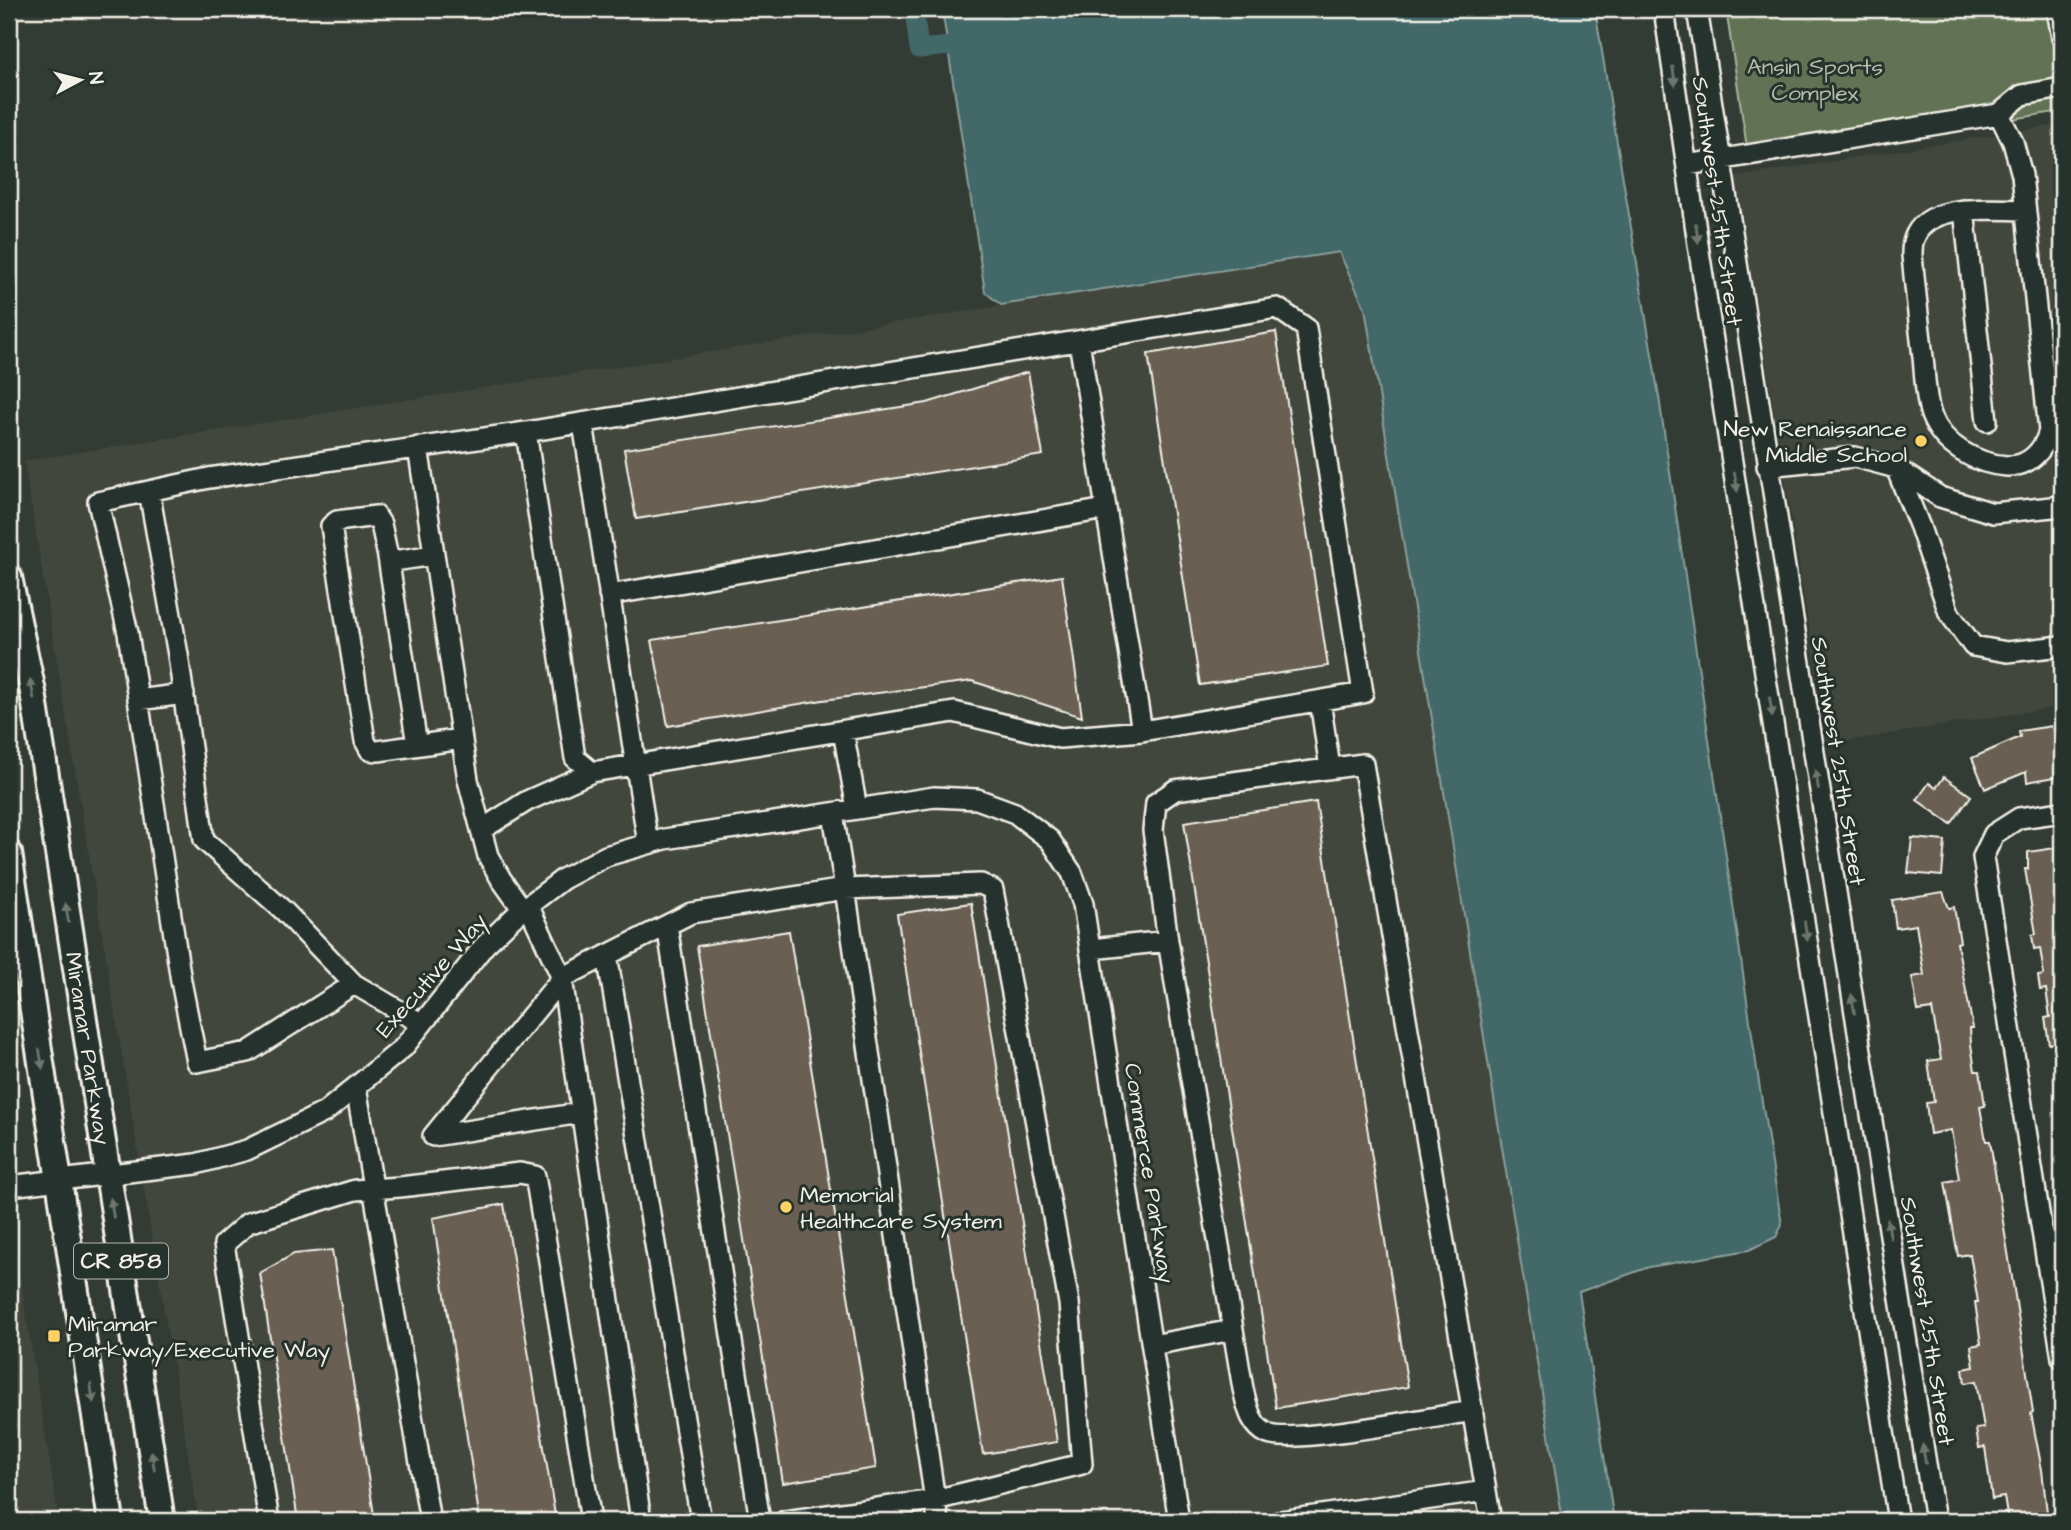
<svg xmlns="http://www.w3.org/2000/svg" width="2071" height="1530" font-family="'Architects Daughter',sans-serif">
  <rect width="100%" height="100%" fill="#333c34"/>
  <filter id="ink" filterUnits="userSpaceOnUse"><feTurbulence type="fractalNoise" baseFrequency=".0143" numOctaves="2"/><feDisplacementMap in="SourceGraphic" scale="14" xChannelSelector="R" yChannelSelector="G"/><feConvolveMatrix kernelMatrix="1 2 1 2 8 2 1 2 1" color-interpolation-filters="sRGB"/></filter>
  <g filter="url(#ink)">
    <path fill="#43473d" d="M2062,124V706L1828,744L1736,177Z
      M1340,252L1365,308L1563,1521H199L24,461Z
      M9,1208L59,1521H9Z"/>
    <path fill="#627355" stroke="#abb29e" stroke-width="2" d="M1726,9H2062V111L1749,161Z"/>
    <path fill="#436867" stroke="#8a9f9b" stroke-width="2" d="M942,9H1595L1659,397L1759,1083L1782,1225L1776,1237L1749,1250L1649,1267L1579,1292L1614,1521H1563L1365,308L1339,252L1001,305L985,292Z"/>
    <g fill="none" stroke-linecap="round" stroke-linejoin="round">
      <path stroke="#436867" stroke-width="19" d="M914,9L919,49L972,44"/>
    </g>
    <path fill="#696052" stroke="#f4f1e8" stroke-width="2" d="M1276,332L1328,666L1200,685L1148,354Z
      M1028,372L1043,455L636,519L624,449L927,403Z
      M1062,576L1082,717L972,681L823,700L668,726L652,640Z
      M2053,726L2061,776L2027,782L2026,772L1985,789L1972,758L2020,737L2019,731Z
      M1944,777L1971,796L1951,824L1917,800L1929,783L1936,788Z
      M1316,802L1408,1387L1276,1408L1184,822Z
      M1912,838L1945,841L1942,876L1908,873Z
      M2062,847V1041L2049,1044L2045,1018L2050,1017L2046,989L2040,990L2038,976L2044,975L2040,948L2034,949L2032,935L2036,934L2025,869H2028V852Z
      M1943,892L1949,908L1954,907L1960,942L1957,943L1973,1028H1970L1971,1044L1975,1071H1980L1985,1106L1980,1107L1986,1141H1990L2015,1296L2033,1412L2031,1413L2042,1470L2048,1521H2008L2004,1497L1992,1499L1985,1447L1979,1448L1976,1429L1984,1428L1976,1381L1965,1383L1963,1369L1974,1367L1971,1346L1981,1344L1975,1302H1978L1970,1254L1958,1256L1945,1182L1959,1179L1951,1130L1930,1134L1926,1103L1934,1102L1928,1061L1941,1059L1932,1009L1918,1011L1912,977L1924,975L1916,925L1896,928L1892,900Z
      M971,903L1057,1442L983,1454L897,914Z
      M789,931L876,1468L783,1483L697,946Z
      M504,1204L556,1521H480L433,1218Z
      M332,1250L375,1521H298L260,1273L294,1254Z"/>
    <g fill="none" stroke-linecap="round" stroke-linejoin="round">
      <g stroke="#f4f1e8" stroke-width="24">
        <path id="minor" d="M1664,9L1699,251L1898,1521
          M1697,9L1935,1521
          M2057,9L2062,38
          M1999,114L2013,142L2022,175L2049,431C2044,450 2029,467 2007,466C1976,464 1943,446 1931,415C1925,397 1925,375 1923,357C1919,323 1915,289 1912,255C1912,250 1912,244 1914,239C1927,201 1993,210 2025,210
          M1687,165L1999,114L2022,95L2062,88
          M1964,210L1987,421
          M1277,308L1306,328L1363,693L1142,731L1060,738L954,712L592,772L575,758L526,432Z
          M1079,341L1142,731
          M583,423L648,844
          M418,447L468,780L488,856L501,879L523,910
          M1767,466L1855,457L1896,468L1940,497L1993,513L2062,506
          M1896,468L1920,527L1949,613L1973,646L2007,652L2062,646
          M149,491L178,655L204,840L284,911L354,984L422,1024
          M434,555L394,561L388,557L381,524L376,516L337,521L331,526L365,741L370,750L378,751L462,739
          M388,557L417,745
          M609,595L1106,509
          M138,700L184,694
          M1320,701L1330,768
          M843,731L857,809
          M2062,812L2019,818L1994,834L1983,857L2062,1358
          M481,830L527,801L592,772
          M528,905L562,978L691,913L845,889L938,1521
          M667,925L760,1521
          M1091,949L1168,941
          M607,955L701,1521
          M562,978L641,1521
          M562,978L433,1136L581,1113
          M354,984L248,1052L197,1062L181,981L128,633L98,502L209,478L526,432
          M356,1087L430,1521
          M9,1186L196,1164L247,1150L325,1112L403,1048L484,946L517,914L563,879L606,856L665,839L934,797L977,799L1015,813L1050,840L1072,873L1083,904L1179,1521
          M1152,1345L1233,1330
          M1473,1411C1438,1416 1291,1445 1268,1434C1250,1426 1247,1405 1243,1389L1168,941L1153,830L1156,803L1175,790L1363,764L1486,1491L1491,1521
          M269,1521L224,1244L248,1223L355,1190L400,1187L520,1173L535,1176L538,1193L591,1521
          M785,1521L935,1500L1082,1464L1069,1303L993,890L981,884L845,889L833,813
          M1280,1521L1486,1491"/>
      </g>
      <g stroke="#f4f1e8" stroke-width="30">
        <g id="major">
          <path id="s1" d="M9,577L33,692L162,1521"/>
          <path d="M9,853L111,1521"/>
        </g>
      </g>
      <use href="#minor" stroke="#26332d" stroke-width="19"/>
      <use href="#major" stroke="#26332d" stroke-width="24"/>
    </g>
    <defs><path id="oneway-solid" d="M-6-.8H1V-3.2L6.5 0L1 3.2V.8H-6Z" transform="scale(1.75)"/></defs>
    <g fill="#6e766e">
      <use href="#oneway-solid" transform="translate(1674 76) rotate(82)"/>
      <use href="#oneway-solid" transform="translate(1697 233) rotate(82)"/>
      <use href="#oneway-solid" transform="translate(1736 482) rotate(81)"/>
      <use href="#oneway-solid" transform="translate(32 689) rotate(-101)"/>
      <use href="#oneway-solid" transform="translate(1771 707) rotate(81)"/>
      <use href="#oneway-solid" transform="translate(1817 780) rotate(-99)"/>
      <use href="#oneway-solid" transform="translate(67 913) rotate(-99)"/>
      <use href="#oneway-solid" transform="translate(1806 931) rotate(81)"/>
      <use href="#oneway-solid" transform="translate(1853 1004) rotate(-99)"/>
      <use href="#oneway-solid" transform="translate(41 1059) rotate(81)"/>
      <use href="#oneway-solid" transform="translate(112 1208) rotate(-99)"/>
      <use href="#oneway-solid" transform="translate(1889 1229) rotate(-99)"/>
      <use href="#oneway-solid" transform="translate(92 1393) rotate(81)"/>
      <use href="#oneway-solid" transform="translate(1924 1454) rotate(-99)"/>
      <use href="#oneway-solid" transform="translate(153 1461) rotate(-99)"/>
    </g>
  </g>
  <g fill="#ffd166" stroke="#26332d" stroke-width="2.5">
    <circle cx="1921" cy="441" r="7"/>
    <circle cx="786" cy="1207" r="7"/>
    <rect x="47" y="1329" width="14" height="14" rx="3.5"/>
  </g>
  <g text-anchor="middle" stroke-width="6" stroke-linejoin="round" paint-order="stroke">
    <rect fill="#26332d" stroke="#b6b8b0" stroke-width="2" x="74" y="1243.5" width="94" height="35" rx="5"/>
    <g font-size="21" font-weight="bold" fill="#f4f1e8">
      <text x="121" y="1268">CR 858</text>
    </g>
    <g font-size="23" fill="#babfad" stroke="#26332d">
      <text x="1815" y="74">Ansin Sports<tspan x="1815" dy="26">Complex</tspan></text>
    </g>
    <g font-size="23" fill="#f4f1e8" stroke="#26332d">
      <text transform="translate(1718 201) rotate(82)" y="8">Southwest 25th Street</text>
      <text transform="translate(1839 761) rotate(81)" y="8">Southwest 25th Street</text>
      <text transform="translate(431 975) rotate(-49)" y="8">Executive Way</text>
      <text dy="8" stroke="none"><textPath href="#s1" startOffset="478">Miramar Parkway</textPath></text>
      <text transform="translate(1150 1173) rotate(81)" y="8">Commerce Parkway</text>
      <text transform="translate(1928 1321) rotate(81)" y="8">Southwest 25th Street</text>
    </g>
    <g font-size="23" fill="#f4f1e8" stroke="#26332d" text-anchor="start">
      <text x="1907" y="436" text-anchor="end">New Renaissance<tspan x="1907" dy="26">Middle School</tspan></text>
      <text x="800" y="1202">Memorial<tspan x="800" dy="26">Healthcare System</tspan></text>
      <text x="68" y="1331">Miramar<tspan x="68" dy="26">Parkway/Executive Way</tspan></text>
    </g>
  </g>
  <rect width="2071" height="1530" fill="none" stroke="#26332d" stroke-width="35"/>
  <rect x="18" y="18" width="2036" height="1495" fill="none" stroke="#f4f1e8" stroke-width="2.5" filter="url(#ink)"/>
  <g transform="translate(80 80) rotate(83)" stroke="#26332d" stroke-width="5" paint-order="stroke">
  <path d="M0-5L12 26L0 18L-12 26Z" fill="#f4f1e8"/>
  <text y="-10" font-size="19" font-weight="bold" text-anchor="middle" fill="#f4f1e8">N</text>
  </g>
</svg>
